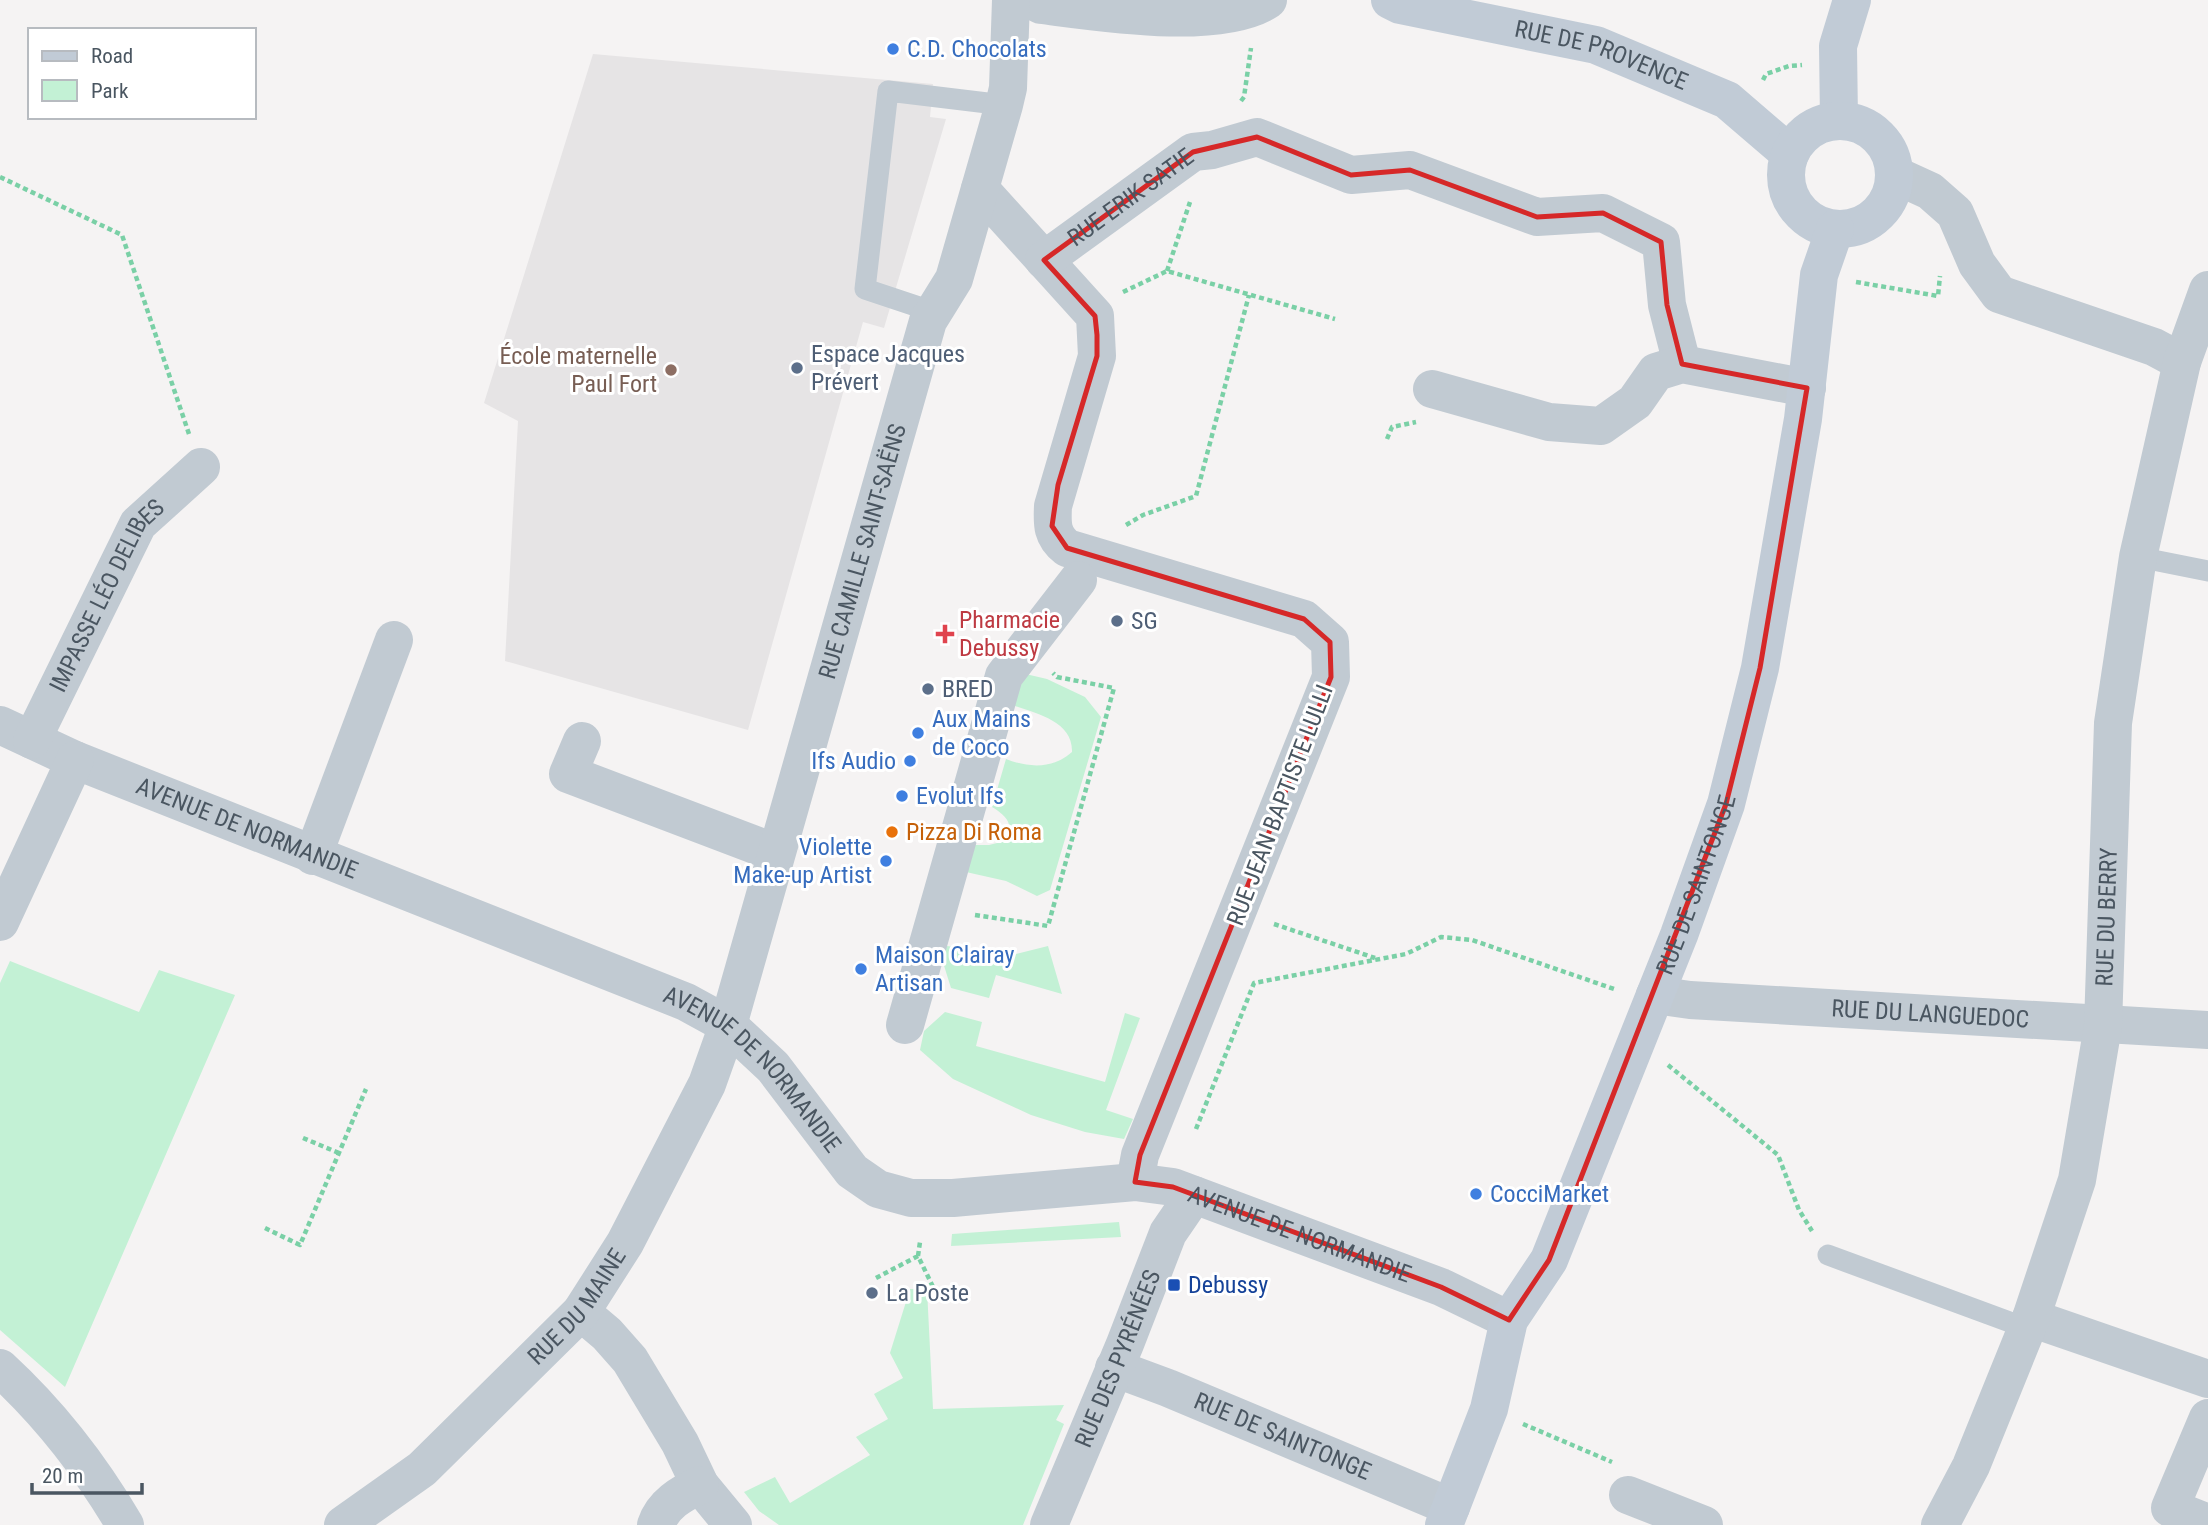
<svg xmlns="http://www.w3.org/2000/svg" width="2208" height="1525" font-family="'Roboto Condensed',sans-serif">
  <rect width="100%" height="100%" fill="#f5f3f3"/>
  <path fill="#e6e4e5" d="M593,54L933,84L930,117L946,119L884,328L863,322L748,730L505,661L518,421L484,403Z"/>
  <path fill="#c3f1d5" d="M1013,671L1047,679L1085,697L1101,717L1050,890L1037,896L1006,881L966,872L968,845H989L1005,841C1015,825 1007,816 992,807L1006,759C1029,768 1053,769 1072,752C1073,722 1038,714 1015,706Z
    M947,946L1012,955L1048,946L1062,994L996,975L989,998L951,988L941,956Z
    M10,961L139,1012L159,970L235,995L65,1387L0,1330V983Z
    M945,1012L982,1022L976,1046L1105,1082L1125,1013L1140,1018L1106,1110L1133,1119L1124,1139L1085,1132L1031,1115L953,1079L920,1050L924,1031Z
    M1119,1222L1121,1237L951,1246L952,1234Z
    M910,1289H927L933,1409L1064,1405L1056,1420L1064,1424L1023,1525H779L759,1511L744,1492L775,1477L790,1503L870,1455L856,1437L888,1419L874,1394L903,1378L890,1353Z"/>
  <g fill="none" stroke-linecap="round" stroke-linejoin="round">
    <path stroke="#7ad0a6" stroke-width="4.5" stroke-dasharray="5 3.5" stroke-linecap="butt" d="M1763,80L1766,74L1789,66L1802,65
      M1241,101L1244,97L1251,48
      M0,177L122,235L189,434
      M1167,271L1190,202
      M1856,282L1938,296L1940,276
      M1123,292L1167,271L1335,319
      M1387,439L1392,427L1416,422
      M1126,525L1143,515L1196,496L1249,295
      M975,915L1048,926L1114,688L1057,677L1053,673
      M1274,924L1375,958
      M1668,1065L1778,1155L1799,1210L1812,1231
      M1196,1129L1254,983L1406,954L1441,937L1472,940L1617,990
      M303,1138L339,1153
      M265,1228L300,1245L366,1089
      M918,1256L920,1242
      M876,1278L918,1256L936,1293
      M1523,1424L1612,1462"/>
    <path stroke="#c1cad2" stroke-width="21" d="M934,312L865,289L888,91L1004,105
      M2138,557L2208,571
      M1828,1255L2026,1328"/>
    <g stroke="#c1cad2" stroke-width="38">
      <path d="M1031,0L1041,5C1097,12 1220,32 1268,0"/>
      <path d="M1895,175L1930,191L1955,213L1977,264L1999,294L2154,347L2182,362"/>
      <path d="M980,189L1095,316L1097,356L1053,506C1052,525 1052,536 1067,548L1304,619L1330,642L1331,677L1140,1155L1135,1182"/>
      <path id="s1" d="M1044,260L1193,152L1212,150L1257,137L1351,175L1410,170L1537,217L1603,213L1661,242L1667,305L1682,364"/>
      <path d="M1432,389L1549,422L1601,426L1635,402L1656,372L1682,364L1807,388"/>
      <path id="s2" d="M0,725L75,760L686,1002L728,1025L773,1067L852,1171L878,1189L911,1198H953L1135,1182L1173,1187L1441,1287L1509,1320"/>
      <path id="s3" d="M32,740L138,524L201,467"/>
      <path d="M582,741L568,774L776,853"/>
      <path d="M313,856L394,640"/>
      <path d="M0,922L75,760"/>
      <path id="s4" d="M1655,995L1690,1000L2208,1030"/>
      <path d="M905,1025L1004,676L1078,580"/>
      <path d="M581,1312L607,1334L630,1360L680,1443L700,1485L733,1525"/>
      <path d="M2031,1318L2208,1379"/>
      <path d="M0,1368C50,1414 91,1467 125,1525"/>
      <path id="s5" d="M1114,1368L1168,1388L1451,1507"/>
      <path d="M2208,1418L2170,1508L2208,1523"/>
      <path d="M1628,1495L1704,1525"/>
      <path id="s6" d="M343,1525L422,1469L581,1312L625,1243L707,1084L728,1025L928,321L954,279L1004,105L1008,88L1011,0"/>
      <path d="M656,1525C663,1504 681,1494 700,1485"/>
      <path id="s7" d="M1049,1525L1125,1344L1168,1233L1194,1195"/>
      <path id="s8" d="M1940,1525L1971,1466L2031,1318L2077,1180L2103,1026L2113,723L2138,557L2182,362L2208,290"/>
    </g>
    <g stroke="#c1cbd6" stroke-width="38">
      <path id="s9" d="M1390,0L1400,5L1596,45L1727,100L1790,154"/>
      <path d="M1839,120L1838,46L1852,0"/>
      <circle cx="1840" cy="175" r="54"/>
      <path id="s10" d="M1444,1525L1489,1409L1509,1320L1549,1260L1679,935L1726,804L1760,668L1803,419L1819,275L1835,229"/>
    </g>
  </g>
  <path fill="none" stroke="#d62828" stroke-width="5" stroke-linejoin="round" d="M1257,137L1351,175L1410,170L1537,217L1603,213L1661,242L1667,305L1682,364L1807,388L1760,668L1726,804L1549,1260L1509,1320L1441,1287L1173,1187L1135,1182L1140,1155L1331,677L1330,642L1304,619L1067,548L1052,526L1058,485L1097,356V335L1095,316L1044,260L1193,152Z"/>
  <g fill="#3f7fe0" stroke="#fff" stroke-width="2.5">
    <circle cx="893" cy="49" r="7"/>
    <circle cx="918" cy="733" r="7"/>
    <circle cx="910" cy="761" r="7"/>
    <circle cx="902" cy="796" r="7"/>
    <circle cx="886" cy="861" r="7"/>
    <circle cx="861" cy="969" r="7"/>
    <circle cx="1476" cy="1194" r="7"/>
  </g>
  <g fill="#5c6f8a" stroke="#fff" stroke-width="2.5">
    <circle cx="797" cy="368" r="7"/>
    <circle cx="1117" cy="621" r="7"/>
    <circle cx="928" cy="689" r="7"/>
    <circle cx="872" cy="1293" r="7"/>
  </g>
  <circle fill="#8d6e63" stroke="#fff" stroke-width="2.5" cx="671" cy="370" r="7"/>
  <path fill="#e0444e" stroke="#fff" stroke-width="2.5" d="M941.5 623.5h7v7h7v7h-7v7h-7v-7h-7v-7h7z"/>
  <circle fill="#e8710a" stroke="#fff" stroke-width="2.5" cx="892" cy="832" r="7"/>
  <rect fill="#1a4fb4" stroke="#fff" stroke-width="2.5" x="1167" y="1278" width="14" height="14" rx="3.5"/>
  <g text-anchor="middle" stroke-width="6" stroke-linejoin="round" paint-order="stroke">
    <g font-size="24" fill="#366cbe" stroke="#fff" text-anchor="start">
      <text x="907" y="57">C.D. Chocolats</text>
      <text x="932" y="727">Aux Mains<tspan x="932" dy="28">de Coco</tspan></text>
      <text x="896" y="769" text-anchor="end">Ifs Audio</text>
      <text x="916" y="804">Evolut Ifs</text>
      <text x="872" y="855" text-anchor="end">Violette<tspan x="872" dy="28">Make-up Artist</tspan></text>
      <text x="875" y="963">Maison Clairay<tspan x="875" dy="28">Artisan</tspan></text>
      <text x="1490" y="1202">CocciMarket</text>
    </g>
    <g font-size="24" fill="#4a5661" stroke="#fff">
      <text dy="8" stroke="none"><textPath href="#s9" startOffset="219">RUE DE PROVENCE</textPath></text>
      <text dy="8" stroke="none"><textPath href="#s1" startOffset="107">RUE ERIK SATIE</textPath></text>
      <text dy="8" stroke="none"><textPath href="#s6" startOffset="1136">RUE CAMILLE SAINT-SAËNS</textPath></text>
      <text dy="8" stroke="none"><textPath href="#s3" startOffset="163">IMPASSE LÉO DELIBES</textPath></text>
      <text transform="translate(1280 805) rotate(-69)" y="8">RUE JEAN BAPTISTE LULLI</text>
      <text dy="8" stroke="none"><textPath href="#s2" startOffset="268">AVENUE DE NORMANDIE</textPath></text>
      <text dy="8" stroke="none"><textPath href="#s10" startOffset="691">RUE DE SAINTONGE</textPath></text>
      <text dy="8" stroke="none"><textPath href="#s8" startOffset="637">RUE DU BERRY</textPath></text>
      <text dy="8" stroke="none"><textPath href="#s4" startOffset="276">RUE DU LANGUEDOC</textPath></text>
      <text dy="8" stroke="none"><textPath href="#s2" startOffset="835">AVENUE DE NORMANDIE</textPath></text>
      <text dy="8" stroke="none"><textPath href="#s2" startOffset="1444">AVENUE DE NORMANDIE</textPath></text>
      <text dy="8" stroke="none"><textPath href="#s6" startOffset="322">RUE DU MAINE</textPath></text>
      <text dy="8" stroke="none"><textPath href="#s7" startOffset="180">RUE DES PYRÉNÉES</textPath></text>
      <text dy="8" stroke="none"><textPath href="#s5" startOffset="182">RUE DE SAINTONGE</textPath></text>
    </g>
    <g font-size="24" fill="#4e5e75" stroke="#fff" text-anchor="start">
      <text x="811" y="362">Espace Jacques<tspan x="811" dy="28">Prévert</tspan></text>
      <text x="1131" y="629">SG</text>
      <text x="942" y="697">BRED</text>
      <text x="886" y="1301">La Poste</text>
    </g>
    <g font-size="24" fill="#785e54" stroke="#fff" text-anchor="end">
      <text x="657" y="364">École maternelle<tspan x="657" dy="28">Paul Fort</tspan></text>
    </g>
    <g font-size="24" fill="#be3a42" stroke="#fff" text-anchor="start">
      <text x="959" y="628">Pharmacie<tspan x="959" dy="28">Debussy</tspan></text>
    </g>
    <g font-size="24" fill="#c56008" stroke="#fff" text-anchor="start">
      <text x="906" y="840">Pizza Di Roma</text>
    </g>
    <g font-size="24" fill="#164399" stroke="#fff" text-anchor="start">
      <text x="1188" y="1293">Debussy</text>
    </g>
  </g>
  <rect x="28" y="28" width="228" height="91" fill="#ffffff" stroke="#b7bbc0" stroke-width="2"/>
  <rect x="42" y="51" width="35" height="10" fill="#c1cbd6" stroke="#b7bbc0" stroke-width="2"/>
  <text x="91" y="63" font-size="21" fill="#4a5661">Road</text>
  <rect x="42" y="80" width="35" height="21" fill="#c3f1d5" stroke="#b7bbc0" stroke-width="2"/>
  <text x="91" y="98" font-size="21" fill="#4a5661">Park</text>
  <path d="M32 1483v10h110v-10" fill="none" stroke="#4a5661" stroke-width="3.5"/>
  <text x="42" y="1483" font-size="21" fill="#4a5661" stroke="#ffffff" stroke-width="5" paint-order="stroke">20 m</text>
</svg>
